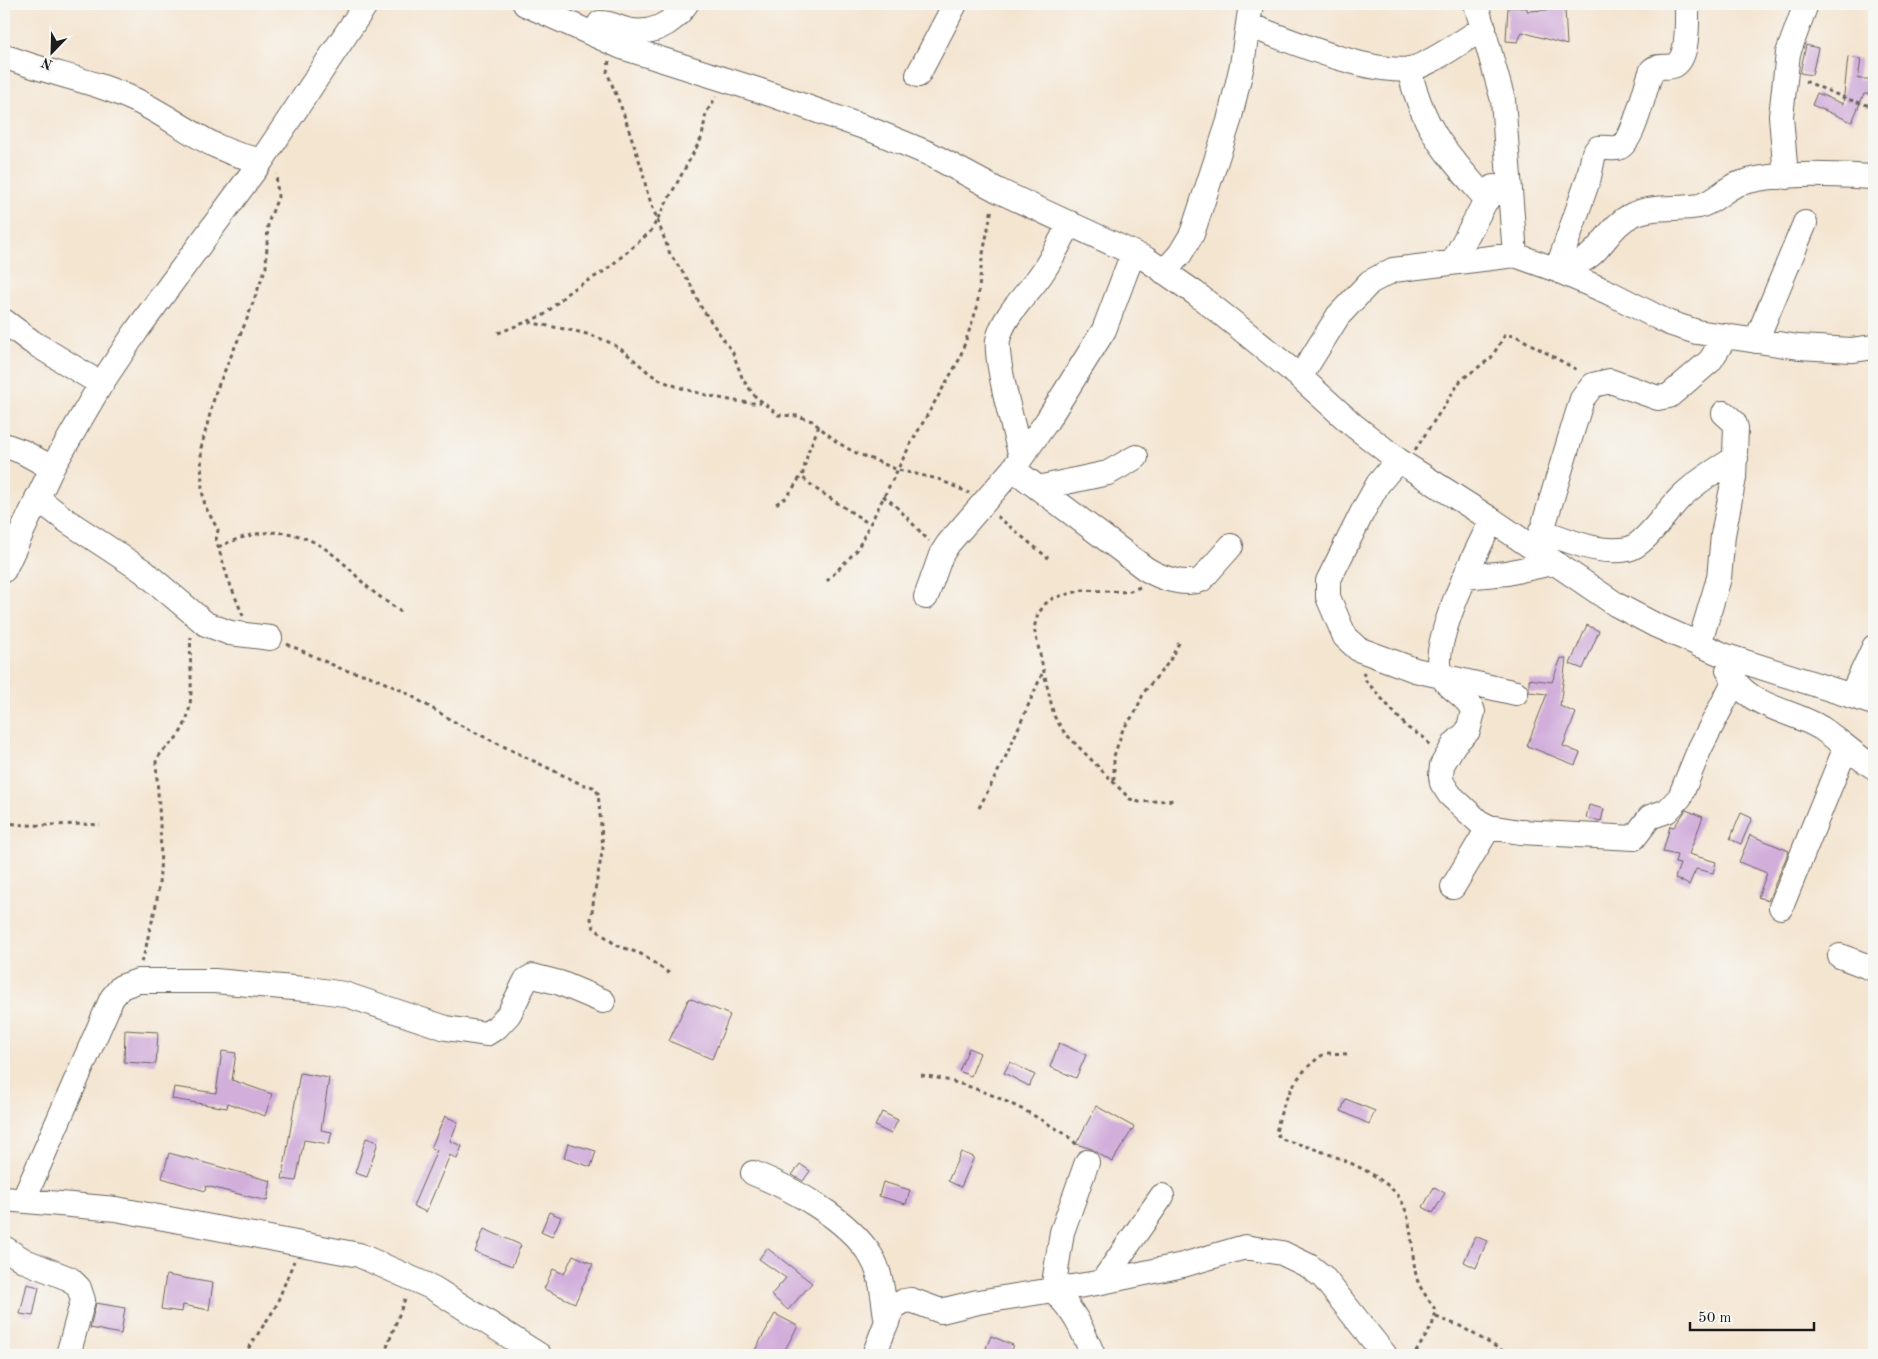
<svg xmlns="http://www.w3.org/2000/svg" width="1878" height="1359" font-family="'Old Standard TT',serif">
  <rect width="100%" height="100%" fill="#f6f6f2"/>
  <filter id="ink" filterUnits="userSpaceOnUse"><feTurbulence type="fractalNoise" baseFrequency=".02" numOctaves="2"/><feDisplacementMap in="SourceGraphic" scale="10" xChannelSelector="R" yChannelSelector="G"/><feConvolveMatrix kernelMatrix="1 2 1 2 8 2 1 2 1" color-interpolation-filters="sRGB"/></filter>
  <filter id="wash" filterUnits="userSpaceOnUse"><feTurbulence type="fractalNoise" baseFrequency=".0096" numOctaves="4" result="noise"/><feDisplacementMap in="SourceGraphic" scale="20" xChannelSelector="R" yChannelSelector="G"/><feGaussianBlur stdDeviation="1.12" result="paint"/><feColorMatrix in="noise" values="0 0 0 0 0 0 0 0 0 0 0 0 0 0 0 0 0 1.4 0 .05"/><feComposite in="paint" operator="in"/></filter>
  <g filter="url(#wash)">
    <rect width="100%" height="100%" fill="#f4e5d1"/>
    <g id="blocks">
      <path fill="#d2afdb" d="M1508,7L1527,8V11L1565,9L1567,45L1522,32L1518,42L1506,41Z
        M1806,45L1818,48L1812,75L1800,73Z
        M1848,57L1861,59L1858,79H1874V94H1864L1852,122L1812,105L1817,93L1843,104Z
        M1587,625L1599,631L1583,669L1570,664Z
        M1561,658L1566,659L1560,706L1576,713L1563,746L1580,753L1575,765L1527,746L1547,694L1529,692V679L1552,682Z
        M1589,805L1604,809L1601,821L1586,818Z
        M1686,810L1703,817L1689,854L1716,862L1713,873L1696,869L1689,885L1675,878L1680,864L1675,863L1677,855L1663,852L1670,826L1674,827Z
        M1741,813L1752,818L1741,844L1730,839Z
        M1750,835L1789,851L1768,901L1758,897L1767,873L1739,862Z
        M689,998L730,1015L712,1059L669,1041Z
        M125,1030L158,1032L156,1064L124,1062Z
        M1059,1043L1086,1055L1076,1078L1050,1067Z
        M969,1048L980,1053L971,1076L959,1071Z
        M222,1051L236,1053L232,1080L272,1094L265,1116L228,1103L227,1108L172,1099L174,1087L216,1093Z
        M1010,1062L1035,1075L1029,1086L1004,1073Z
        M300,1073L329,1078L321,1130L332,1132L329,1144L304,1140L296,1181L282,1179Z
        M1346,1099L1375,1111L1369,1124L1341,1111Z
        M1096,1106L1134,1127L1112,1162L1092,1149L1076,1144Z
        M882,1112L898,1120L891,1134L875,1126Z
        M445,1116L458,1122L450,1141L462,1146L457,1159L450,1155L426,1212L413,1206L437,1150L431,1148Z
        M366,1138L378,1142L367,1177L355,1173Z
        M568,1143L596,1151L591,1167L564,1158Z
        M961,1152L974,1157L961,1187L948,1181Z
        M169,1153L271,1181L267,1201L206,1186L205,1191L162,1178Z
        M800,1164L810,1171L803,1181L792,1175Z
        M883,1182L910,1190L906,1204L879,1196Z
        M1434,1187L1445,1193L1433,1213L1423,1207Z
        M549,1212L561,1217L552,1237L541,1232Z
        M484,1229L521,1245L512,1266L475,1252Z
        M1475,1236L1487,1241L1476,1268L1464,1262Z
        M767,1248L812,1283L788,1310L771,1295L786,1278L759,1259Z
        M573,1255L593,1264L575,1303L544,1289L553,1269L564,1274Z
        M166,1275L213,1283L209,1310L183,1305L182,1312L161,1309Z
        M27,1284L39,1287L33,1316L20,1314Z
        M96,1303L125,1308L121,1334L90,1328Z
        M775,1314L798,1326L782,1355H765L755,1350Z
        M991,1336L1013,1345L1009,1355H983Z"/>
    </g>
  </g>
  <g filter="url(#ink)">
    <use href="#blocks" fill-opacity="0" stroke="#68625b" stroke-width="1"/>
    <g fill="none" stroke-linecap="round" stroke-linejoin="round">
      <g stroke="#68625b" stroke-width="26">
        <path id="minor" d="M525,4L622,47L764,92L872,130L930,154L999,191L1146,259L1195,293L1241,329L1300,377L1353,425L1398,460L1492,520L1617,605L1655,625L1726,656L1874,703
          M1476,4L1503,100L1515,255
          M1248,25C1286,39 1377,78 1414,68C1434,62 1465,39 1484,28
          M593,34L600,23C609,23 615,26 623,29C649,37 672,25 686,4
          M4,56C46,73 93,80 135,100C178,120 213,154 262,160
          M1409,69C1423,130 1447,154 1487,200
          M918,75L955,4
          M1786,177L1781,116L1788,53L1806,4
          M1453,262L1493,187
          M1557,270C1571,266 1584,262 1594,252C1607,239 1615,223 1632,215C1651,205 1678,210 1699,206C1715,202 1724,189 1738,184C1776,171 1835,175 1874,177
          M1557,270L1589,177L1594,153L1598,148C1605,147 1612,149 1618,148C1634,144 1645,85 1652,70C1659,64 1668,69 1675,65C1689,57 1687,18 1687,4
          M1164,272L1180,254L1192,234L1229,121L1242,65L1251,4
          M4,321L32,342L101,384
          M1756,341L1805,223
          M1300,377L1338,316L1370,282L1393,270L1515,255L1557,270L1610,293L1669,323L1697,332L1799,347L1852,350L1874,347
          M4,445L23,452L52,468
          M1021,457C1015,433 995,362 998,340C1003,315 1028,294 1042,273C1053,257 1061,240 1070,223
          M1398,460L1378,484L1363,511L1328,581V597L1345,637L1358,649L1415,670L1516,693
          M1013,469L1146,569C1161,578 1184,586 1201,580L1231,546
          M1038,488L1108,473L1136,457
          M37,498L67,521L143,571L206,624L230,633L270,638
          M1492,520C1477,550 1432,638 1440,671C1444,689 1469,694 1473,712L1468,731L1455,743L1442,765L1441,776L1442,783L1450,795L1479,822L1489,827L1520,832L1634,838L1650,817L1667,811L1680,797L1700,748L1734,682
          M1541,531C1568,540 1599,555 1628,549C1646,545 1668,508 1683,495C1699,480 1717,469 1736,458
          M1536,550L1582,399L1593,385L1610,381L1658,398L1669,396L1710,361L1726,336
          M4,570L52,468L101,384L137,330L262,160L366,4
          M1465,577L1507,573L1552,563
          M926,597L941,555L948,544L1013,469L1047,421L1104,330L1133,253
          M1699,645L1719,578L1723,535L1734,478L1736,428L1734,422L1724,413
          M1728,670C1747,708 1787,708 1821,728C1839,740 1855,756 1874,767
          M1851,696L1874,647
          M1453,887L1489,827
          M1781,907L1846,747
          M1840,956L1874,969
          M1087,1162L1062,1232L1053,1290C1075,1312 1081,1327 1093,1355
          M753,1173C793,1189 847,1218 871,1256C883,1275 883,1301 887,1323
          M4,1199L116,1209L359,1255L433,1288L539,1355
          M24,1199L112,998L121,987L138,981H215L316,990L344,994L446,1028L486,1034L497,1027L509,1014L526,980L533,976L560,983L603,1001
          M4,1248L25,1261L70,1279L79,1288L83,1300L68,1355
          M1102,1282L1162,1196
          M874,1355L889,1316L894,1307L904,1301L911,1300L941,1311L978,1302L1097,1283L1183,1265L1245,1247L1282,1253L1309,1266L1323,1277L1385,1355"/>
      </g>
      <path stroke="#68625b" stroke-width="3" stroke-dasharray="4 4" stroke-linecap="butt" d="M609,61L607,72L623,112L642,169L647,192L670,254L690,283L701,307L733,353L743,380L755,396L778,415L798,416L812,421L837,442L852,451L898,470L938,479L969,493
        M1805,81L1847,99L1874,107
        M529,322C554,328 582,330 606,341C624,348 637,364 652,375C669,388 740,405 761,403
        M498,333L544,315L571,290L605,271L651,231L702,137L706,113L716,97
        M819,426L808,452L802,477L816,489L868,523
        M1415,450L1461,380L1491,358L1505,335L1516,336L1579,371
        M883,496L895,505L929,541
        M776,504L787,497L801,476
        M997,516L1048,558
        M218,547C266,525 302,526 342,562C352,570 360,581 370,589C379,597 391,604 401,612
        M827,581L857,550L910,445L959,360L977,308L982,259L992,208
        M1140,587L1128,592L1083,590L1053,598L1045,604L1038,614L1034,628L1054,716L1064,732L1130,799L1139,802L1176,800
        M243,616L228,579L216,540L218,530L205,506L202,490L201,448L216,391L247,319L266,267L268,223L278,197L276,174
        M287,644L344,670L367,675L403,691L460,725L581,784L593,787L598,793L603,848L595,890L591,919L594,928L616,945L641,954L672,975
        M1363,672L1366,681L1408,728L1423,737L1432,747
        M1114,780V756L1123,729L1135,713L1144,692L1169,662L1180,641
        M979,808L1006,756L1042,674
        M4,822C36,829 67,822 100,825
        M141,962C147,949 147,938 151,925C167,871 159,817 156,762C161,749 173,744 180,733C198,706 188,667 191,637
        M1347,1054L1326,1053C1297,1070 1282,1100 1276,1133L1281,1139C1314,1148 1387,1170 1403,1204C1413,1225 1411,1252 1416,1275C1419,1289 1429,1299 1436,1311L1432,1326L1414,1355
        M921,1075C968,1082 1010,1101 1050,1125C1060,1131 1071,1136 1077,1146
        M1436,1317L1460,1326L1510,1355
        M244,1355L275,1308L294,1261
        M384,1355L406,1296"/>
      <use href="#minor" stroke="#fff" stroke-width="24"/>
    </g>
  </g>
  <rect width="1878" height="1359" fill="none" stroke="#f6f6f2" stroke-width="20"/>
  <g transform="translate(52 52) rotate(203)" stroke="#f6f6f2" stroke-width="4" paint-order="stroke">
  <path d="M0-4L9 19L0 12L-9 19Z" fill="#1c1c1c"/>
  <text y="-8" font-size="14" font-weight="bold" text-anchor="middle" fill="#1c1c1c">N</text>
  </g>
  <path d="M1690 1322v8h124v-8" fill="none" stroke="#1c1c1c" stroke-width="2.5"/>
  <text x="1698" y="1322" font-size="15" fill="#1c1c1c" stroke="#f6f6f2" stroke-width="4" paint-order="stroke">50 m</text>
</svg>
